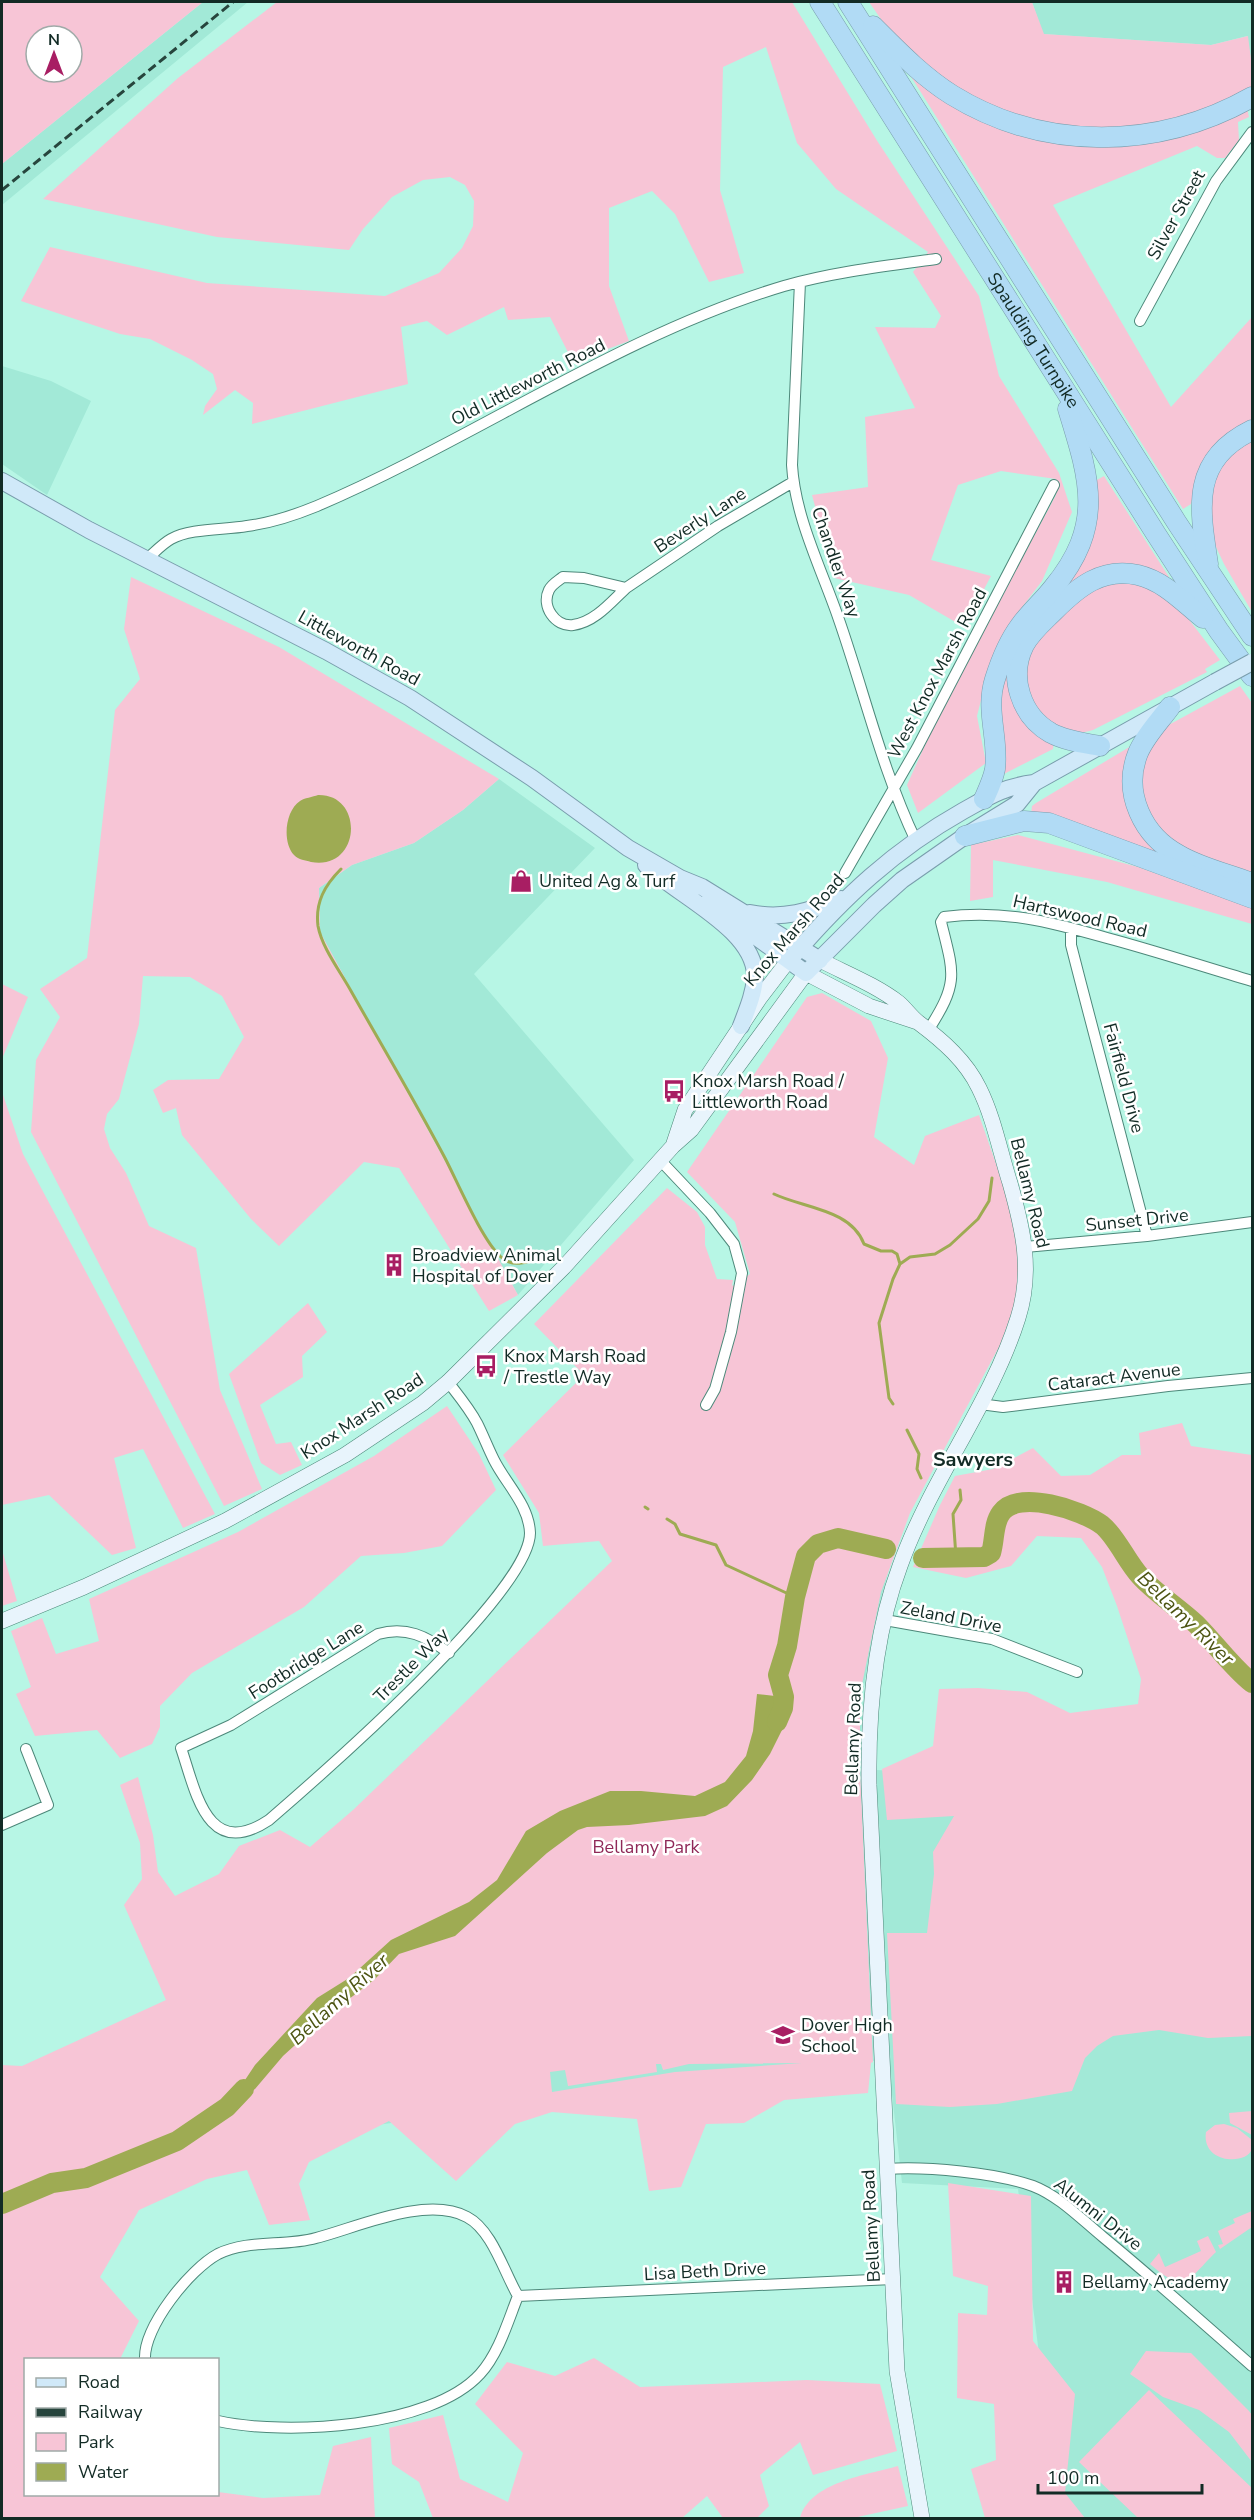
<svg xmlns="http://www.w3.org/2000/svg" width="1254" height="2520" font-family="'Nunito Sans',sans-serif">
  <rect width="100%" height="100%" fill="#b7f6e5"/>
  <path fill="#a2e9d7" d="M203,2H248L2,205V164Z
    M1032,2H1252V67L1247,36L1211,45L1043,34Z
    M2,366L51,381L91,401L47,495L2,464Z
    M499,779L595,848L474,974L634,1160L518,1295L320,932L319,888L352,865L414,843L463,810Z
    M874,1553L891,1561L874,1626L863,1693L860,1769L960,1775L1167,1723L1252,1690V2518H1060L1018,2189L902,2183L888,2059L198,2148Z"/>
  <path fill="#f7c5d6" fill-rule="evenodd" d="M2,2H203L2,164ZM36,36H72V72H36Z
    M277,2H792L876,139L979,296L999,376L1059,473L1072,512L1042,581L1014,618L988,672L977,716L986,763L918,813L907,785L942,707L1056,495V479L1001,471L958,485L931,560L991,576L964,627L909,595L834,578L812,495L868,487L865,417L915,408L875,327L935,328L941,316L913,272L928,252L836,189L797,143L766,47L723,67L720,190L744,273L709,282L675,214L652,191L609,208V286L629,341L573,362L550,317L508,320L504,307L447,335L427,321L401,327L408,384L252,424L253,403L235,390L203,415L205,406L217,389L213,374L192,360L150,339L120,334L21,301L50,247L207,283L385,296L439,273L462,248L473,226L474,201L465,185L450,177L423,180L392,197L363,229L349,250L217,237L43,199L178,78Z
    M869,2H1032L1044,34L1211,45L1248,36L1252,67V89L1197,114L1149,127L1084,131L1033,123L955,90L892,35Z
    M913,72L1059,141L1247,108L1249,117L1238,122L1239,140L1225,158H1217L1197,146L1053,205L1171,407L1252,317V421L1196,482L1191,504L1183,509L910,75Z
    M1252,435V612L1224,564L1209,532L1207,490L1233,447Z
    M1104,476L1169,577L1165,581L1109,567L1012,663L1054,740L1053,749L1002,775L997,688L1060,586L1095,481Z
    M1126,576L1174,600L1220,660L1205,669L1207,672L1093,730C1059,740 1047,719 1026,697L1027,652L1078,592Z
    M131,577L279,647L499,779L463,810L414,843L352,865L319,888L320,932L518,1295L489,1311L399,1168L364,1162L279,1246L251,1219L182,1135L176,1108L163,1113L153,1090L168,1080L219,1079L244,1037L222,996L190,977L143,976L139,1024L119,1099L107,1114L104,1129L110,1148L126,1173L149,1226L196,1248L220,1390L262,1489L224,1506L31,1132L36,1060L60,1017L40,989L87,958L115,710L140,679L124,629Z
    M1240,686L1252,703V873L1186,850L1169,839L1149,816L1140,787L1144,755L1165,727Z
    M1141,740V824L1252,886L1031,814L1032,806L1036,803Z
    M1018,835L1138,867L1252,908V924L1107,882L993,860V897L970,901L971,845Z
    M2,984L28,997L2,1059Z
    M822,993L871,1021L888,1058L874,1137L914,1165L925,1136L979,1115L1011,1207L1019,1253L1017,1298L1001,1343L910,1513L881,1592L860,1694V1770L873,2062L871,2063L868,2093L784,2100L744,2123L706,2124L681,2187L649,2191L637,2119L552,2112L515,2124L456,2181L389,2121L309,2162L299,2184L310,2220L269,2225L247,2170L207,2179L139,2210L100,2277L139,2321L121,2357L122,2359L26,2360V2494H218V2492L263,2498L320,2495L333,2446L371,2437L375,2518H2V2065L22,2066L166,2000L124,1905L142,1879L140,1843L120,1785L138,1777L153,1835L158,1872L175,1896L219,1874L239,1846L280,1830L310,1847L353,1810L612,1561L599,1541L543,1546L539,1513L503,1455L584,1375L534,1324L667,1188L697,1212L705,1227V1245L717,1279L733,1280L732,1286L750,1274L735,1222L687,1172L807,997ZM802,2063L675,2072L552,2092L550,2072L565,2070L568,2086L657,2072L656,2064H661L663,2070L689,2064Z
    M2,1092L23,1154L215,1514L183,1528L143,1449L114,1458L136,1548L112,1555L49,1495L2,1505Z
    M308,1303L327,1332L302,1356L303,1377L260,1405L276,1444L291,1442L302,1465L280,1475L261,1463L229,1374Z
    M447,1406L479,1454L496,1490L442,1546L404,1553L361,1556L304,1607L192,1673L160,1706V1727L152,1744L120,1758L97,1730L35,1736L16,1694L31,1687L11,1631L42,1618L56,1654L99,1641L89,1599L238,1532L374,1456Z
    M1182,1423L1191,1446L1252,1455V2036L1208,2038L1159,2030L1113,2036L1097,2046L1085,2058L1072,2091L997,2104L950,2107L896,2104L887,1933H927L934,1874L933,1852L954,1816L887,1820L882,1769L933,1746L939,1689L978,1688L1027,1692L1070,1713L1138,1704L1141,1679L1117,1606L1102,1567L1081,1538L1037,1536L1011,1566L966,1578L913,1567L940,1505L955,1476L993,1469L1033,1448L1061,1476L1090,1475L1122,1455H1141L1139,1433Z
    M2,1550L17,1601L2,1606Z
    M1252,2111V2135L1230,2123L1229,2113Z
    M1224,2124L1237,2128L1252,2140C1252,2143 1254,2146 1252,2149C1246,2166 1201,2163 1206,2132L1215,2125Z
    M948,2183L1031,2196L1033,2341L1075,2394L1065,2493L1085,2518H985L971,2469L996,2460L994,2404L957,2398L958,2313L987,2315L988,2286L953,2276Z
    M1252,2211V2227L1220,2249L1218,2245L1223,2244L1218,2231L1235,2223L1233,2219Z
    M1208,2236L1216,2252C1188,2279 1186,2296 1150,2264L1159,2253L1165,2267L1201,2251L1197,2241Z
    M1146,2351L1191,2353L1249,2411L1252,2415V2462L1229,2432L1199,2410L1163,2397L1130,2374Z
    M594,2358L640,2387L807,2380L880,2384L897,2451L813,2475L800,2442L760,2475L769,2506L757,2518H723L707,2496L682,2518H433L419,2482L392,2464L389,2428L443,2415L460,2479L508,2502L523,2453L475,2404L507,2362L555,2376Z
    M1149,2390L1252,2488V2518H1138L1079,2462Z
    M898,2466L908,2506L853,2518H800C810,2482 867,2475 898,2466Z"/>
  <path fill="#9eab53" d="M318,795C365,794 361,871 311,862C305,860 299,860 294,855C282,842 285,811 300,801C304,798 313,797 318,795Z
    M757,1694L784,1697L791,1712L770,1754L752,1780L727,1806L705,1816L629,1825L587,1827L578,1830L547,1853L455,1936L399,1954L375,1979L327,2016L283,2056L255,2089L227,2107L255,2065L317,1998L349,1978L391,1940L469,1902L497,1880L526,1831L560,1811L610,1791H641L695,1796L725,1782L746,1756L753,1731Z"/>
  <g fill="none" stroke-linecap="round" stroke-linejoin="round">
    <path stroke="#9eab53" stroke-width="3" d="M341,869C325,885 315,902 318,926C322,948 340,971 351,991C382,1046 415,1101 445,1158C458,1183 482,1240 501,1257C511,1267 528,1264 538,1256
      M774,1194C803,1208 851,1209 864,1244L881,1251H892L897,1254L900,1264
      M893,1404L889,1398L879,1323L893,1279L900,1264L910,1257L935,1254L950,1245L978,1219L989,1201L992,1178
      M907,1430L919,1454L917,1469L921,1478
      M645,1507L648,1509
      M667,1519L675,1524L680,1534L716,1545L726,1565L795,1597
      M956,1557L953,1514L961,1500L960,1490"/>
    <path stroke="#9eab53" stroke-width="20" d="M923,1558L984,1557L991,1553C995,1540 993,1524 1001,1513C1018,1489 1082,1510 1102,1525C1116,1536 1127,1562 1140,1576C1154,1592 1179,1608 1196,1624C1215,1643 1231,1666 1252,1683
      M777,1722L783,1708L784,1697L778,1675L787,1646L795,1597L806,1556L818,1544L838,1538L886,1549
      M2,2204L52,2183L86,2178L177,2141L227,2107L244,2089"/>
    <g stroke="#4d887a" stroke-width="12">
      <path id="street" d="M800,282L792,465C795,517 821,568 838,617C864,691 882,770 916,841
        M1140,321L1216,181L1252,132
        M147,559C155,552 162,544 171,539C190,528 225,530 247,526C271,523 295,515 317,506C474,439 620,335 784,286C834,272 885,266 936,259
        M563,577L584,578L626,588C611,602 595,622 573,625C555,627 541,606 549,590C552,584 558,581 563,577Z
        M626,588L718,526L793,482
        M845,873L917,748L1054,485
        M1071,928V945L1080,980L1147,1236
        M929,1029C959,982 954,974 941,922L944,917C1003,909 1051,922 1107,938C1156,951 1204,967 1252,981
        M660,1160L710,1213L734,1244L742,1273L731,1332L715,1389L706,1405
        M1025,1247L1147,1236L1252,1222
        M448,1382C458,1395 469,1408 477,1423C483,1435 488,1448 494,1460C506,1484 529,1505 530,1533C530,1593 320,1776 269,1820C207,1861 196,1792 181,1748L231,1725L378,1634C406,1626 426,1636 449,1653
        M980,1404L1003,1407L1168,1386L1252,1378
        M885,1620L992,1639L1077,1672
        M2,1825L48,1805L26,1749
        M887,2169C925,2166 997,2173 1033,2186C1059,2196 1081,2219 1103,2237C1154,2279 1203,2323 1252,2366
        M518,2296L893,2279
        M145,2360C143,2327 190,2269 218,2254C249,2239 284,2247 316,2238C356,2228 426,2195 467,2217C492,2230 504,2272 518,2296
        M218,2421C285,2436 431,2428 480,2374C499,2353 508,2321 518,2296"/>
    </g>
    <g stroke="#4d887a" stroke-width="16">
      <path id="secondary" d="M820,960C845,973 876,985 899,1003C906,1009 911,1017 919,1023C943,1041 966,1061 979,1088C994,1118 1000,1152 1010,1183C1023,1229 1033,1271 1018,1318C991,1404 931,1479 900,1566C874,1635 868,1712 869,1785L897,2371L922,2518
        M673,1146L685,1110L759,999L788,961
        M2,1621L84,1587L225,1521L345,1455L423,1403L448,1382L564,1267L673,1146L691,1130L806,973L869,1006L917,1022"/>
    </g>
    <g stroke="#799dac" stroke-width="18">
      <path id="primary" d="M2,481L89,530L326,651L410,698L532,778L628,848L680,878L702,887L820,960
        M646,865C678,896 756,930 755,977C754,994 747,1010 741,1026
        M708,902L806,973L874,905L902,880L965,836L1017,804L1034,783L1215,682
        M750,913C783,920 810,911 841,899
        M793,956C844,897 894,850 963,811C990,796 1003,787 1034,783"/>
    </g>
    <g stroke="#799dac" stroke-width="21">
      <g id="highway">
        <path id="s1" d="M820,2L1156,534L1219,631L1252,676"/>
        <path d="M848,2L1177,523L1252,636"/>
        <path d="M873,26C898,51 922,76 952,95C1045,152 1158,150 1252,97"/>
        <path d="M1208,564C1199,506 1191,460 1252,430"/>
        <path d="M1170,707C1159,722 1145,736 1138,753C1122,793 1143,836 1179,855C1201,868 1229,874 1252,883"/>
        <path d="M1100,746C1084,743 1066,741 1051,733C1021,716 1008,677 1024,645C1031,632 1043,622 1054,611C1078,587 1102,567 1138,575C1164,581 1183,602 1203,618"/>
        <path d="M984,799C988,790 993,780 995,769C999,739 985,710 995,679C1001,660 1008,642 1020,626C1030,612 1043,601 1053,588C1105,525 1090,480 1068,409"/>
        <path d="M965,836L1024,821L1049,823L1252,898"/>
      </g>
    </g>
    <use href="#street" stroke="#fff" stroke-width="10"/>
    <use href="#secondary" stroke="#e8f4fc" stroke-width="15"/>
    <use href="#primary" stroke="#d0e9f9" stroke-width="16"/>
    <use href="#highway" stroke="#b1dbf5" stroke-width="20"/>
    <path stroke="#27453d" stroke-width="3" stroke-dasharray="9 4.5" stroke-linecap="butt" d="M2,190L233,2"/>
    <g stroke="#799dac" stroke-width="18" stroke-linecap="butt">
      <path id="primary-bridge" d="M1215,682L1252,662"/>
    </g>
    <use href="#primary-bridge" stroke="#d0e9f9" stroke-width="16"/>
  </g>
  <defs>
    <g id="shop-bare" transform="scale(1.8)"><path d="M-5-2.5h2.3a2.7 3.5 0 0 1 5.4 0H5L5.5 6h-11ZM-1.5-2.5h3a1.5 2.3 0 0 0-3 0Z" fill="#a81e63" stroke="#fff" stroke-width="2.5" paint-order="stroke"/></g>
    <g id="bus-bare" transform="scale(1.8)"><path d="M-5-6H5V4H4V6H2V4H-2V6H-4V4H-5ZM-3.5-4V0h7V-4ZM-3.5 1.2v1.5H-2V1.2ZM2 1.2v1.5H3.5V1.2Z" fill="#a81e63" stroke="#fff" stroke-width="2.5" paint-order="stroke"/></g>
    <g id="building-bare" transform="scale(1.8)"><path d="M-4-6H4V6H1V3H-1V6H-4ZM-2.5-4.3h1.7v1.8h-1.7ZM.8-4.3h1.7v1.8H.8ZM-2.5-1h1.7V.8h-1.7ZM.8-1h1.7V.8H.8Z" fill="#a81e63" stroke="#fff" stroke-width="2.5" paint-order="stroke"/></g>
    <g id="school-bare" transform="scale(1.8)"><path d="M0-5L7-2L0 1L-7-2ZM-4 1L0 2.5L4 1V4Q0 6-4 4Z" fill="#a81e63" stroke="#fff" stroke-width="2.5" paint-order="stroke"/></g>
  </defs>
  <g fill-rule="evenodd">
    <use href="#shop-bare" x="521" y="881"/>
    <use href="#bus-bare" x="674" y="1091"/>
    <use href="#building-bare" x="394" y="1265"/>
    <use href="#bus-bare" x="486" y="1366"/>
    <use href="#school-bare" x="783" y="2035"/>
    <use href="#building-bare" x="1064" y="2282"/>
  </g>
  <g text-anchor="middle" stroke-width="5" stroke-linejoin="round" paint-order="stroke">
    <g font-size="18" fill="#122b25" stroke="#fff">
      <text transform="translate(1176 215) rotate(-61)" y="6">Silver Street</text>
      <text dy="6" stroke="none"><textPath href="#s1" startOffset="400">Spaulding Turnpike</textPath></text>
      <text transform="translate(528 382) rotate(-27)" y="6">Old Littleworth Road</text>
      <text transform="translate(700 520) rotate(-33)" y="6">Beverly Lane</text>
      <text transform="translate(836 562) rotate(71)" y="6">Chandler Way</text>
      <text transform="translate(359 648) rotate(29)" y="6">Littleworth Road</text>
      <text transform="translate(937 673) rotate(-62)" y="6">West Knox Marsh Road</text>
      <text transform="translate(1080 916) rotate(13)" y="6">Hartswood Road</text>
      <text transform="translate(794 930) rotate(-49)" y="6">Knox Marsh Road</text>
      <text transform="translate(1124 1078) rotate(75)" y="6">Fairfield Drive</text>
      <text transform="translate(1030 1193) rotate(76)" y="6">Bellamy Road</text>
      <text transform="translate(1137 1220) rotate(-6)" y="6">Sunset Drive</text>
      <text transform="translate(1114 1377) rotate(-7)" y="6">Cataract Avenue</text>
      <text transform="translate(362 1416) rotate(-33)" y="6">Knox Marsh Road</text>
      <text transform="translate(951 1617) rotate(11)" y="6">Zeland Drive</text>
      <text transform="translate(306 1660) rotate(-32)" y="6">Footbridge Lane</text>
      <text transform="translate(411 1665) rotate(-45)" y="6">Trestle Way</text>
      <text transform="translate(853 1739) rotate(-88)" y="6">Bellamy Road</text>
      <text transform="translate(1098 2214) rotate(38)" y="6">Alumni Drive</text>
      <text transform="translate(871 2226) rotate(-93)" y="6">Bellamy Road</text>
      <text transform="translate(705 2271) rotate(-3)" y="6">Lisa Beth Drive</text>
    </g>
    <g font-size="18" fill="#122b25" stroke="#fff" text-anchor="start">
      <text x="539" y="887">United Ag &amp; Turf</text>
      <text x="692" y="1087">Knox Marsh Road /<tspan x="692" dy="21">Littleworth Road</tspan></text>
      <text x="412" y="1261">Broadview Animal<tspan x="412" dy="21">Hospital of Dover</tspan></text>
      <text x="504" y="1362">Knox Marsh Road<tspan x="504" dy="21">/ Trestle Way</tspan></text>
      <text x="801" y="2031">Dover High<tspan x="801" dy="21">School</tspan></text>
      <text x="1082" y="2288">Bellamy Academy</text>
    </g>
    <g font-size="18" fill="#8f2857" stroke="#fff">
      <text x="646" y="1853">Bellamy Park</text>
    </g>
    <g font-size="20" font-weight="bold" fill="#122b25" stroke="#fff">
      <text x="973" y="1466">Sawyers</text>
    </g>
    <g font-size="20" font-style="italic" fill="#4c5412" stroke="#fff">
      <text transform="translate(1186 1618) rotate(44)" y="7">Bellamy River</text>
      <text transform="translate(339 1999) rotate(-42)" y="7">Bellamy River</text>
    </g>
  </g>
  <rect width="1254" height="2520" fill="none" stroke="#122b25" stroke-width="6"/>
  <rect x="24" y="2358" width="195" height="138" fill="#ffffff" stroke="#a0aaa8" stroke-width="1.5"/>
  <rect x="36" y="2378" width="30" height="9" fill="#d0e9f9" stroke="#a0aaa8" stroke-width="1.5"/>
  <text x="78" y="2388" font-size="18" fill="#122b25">Road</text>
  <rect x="36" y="2408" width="30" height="9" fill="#27453d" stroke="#a0aaa8" stroke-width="1.5"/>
  <text x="78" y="2418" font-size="18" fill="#122b25">Railway</text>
  <rect x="36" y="2433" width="30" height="18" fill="#f7c5d6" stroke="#a0aaa8" stroke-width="1.5"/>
  <text x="78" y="2448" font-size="18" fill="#122b25">Park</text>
  <rect x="36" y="2463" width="30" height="18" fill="#9eab53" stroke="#a0aaa8" stroke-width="1.5"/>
  <text x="78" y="2478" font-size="18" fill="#122b25">Water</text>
  <g transform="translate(54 54)"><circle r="28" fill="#ffffff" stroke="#a0aaa8" stroke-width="1.5"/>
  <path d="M0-4.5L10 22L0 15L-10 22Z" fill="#a81e63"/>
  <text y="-9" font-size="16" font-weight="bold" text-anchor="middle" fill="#122b25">N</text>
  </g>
  <path d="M1038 2484v9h164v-9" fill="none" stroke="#122b25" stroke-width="3"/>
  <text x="1047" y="2484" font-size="18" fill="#122b25" stroke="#ffffff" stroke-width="4.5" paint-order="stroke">100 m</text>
</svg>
